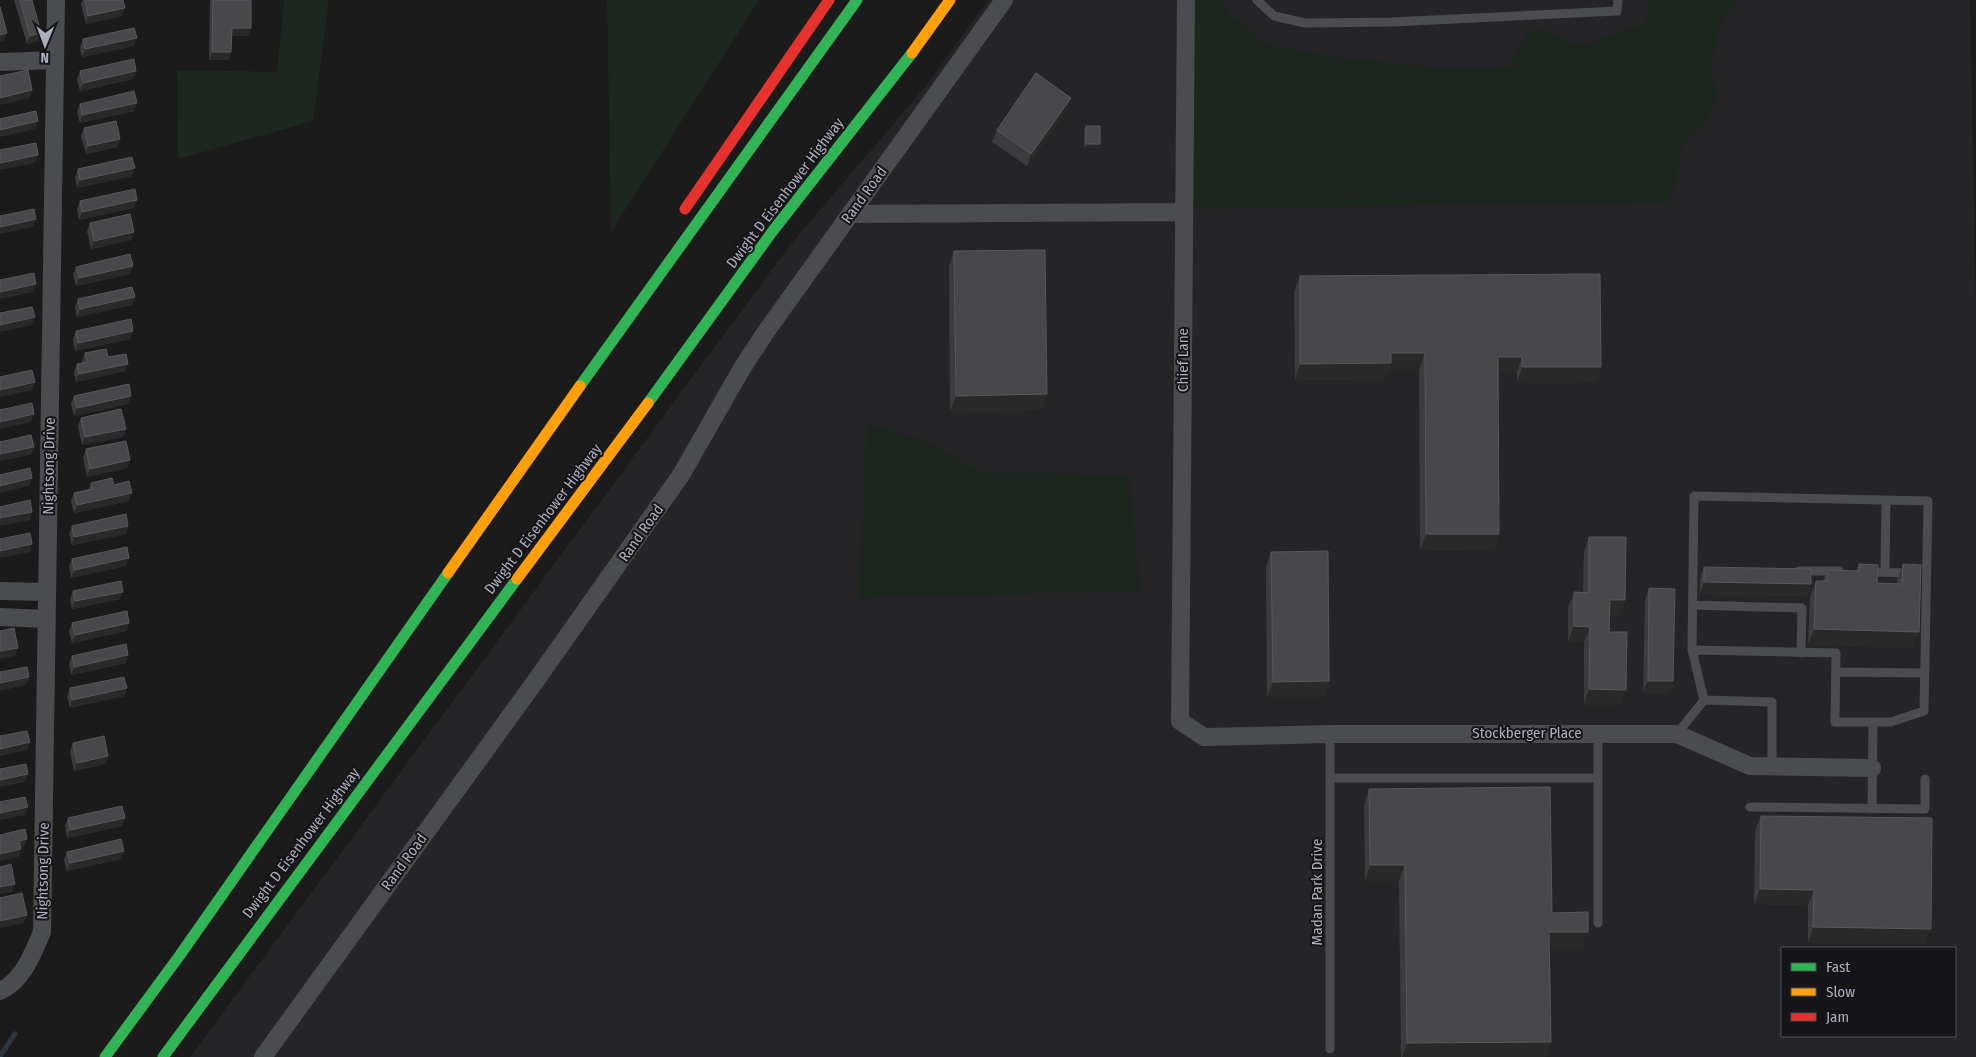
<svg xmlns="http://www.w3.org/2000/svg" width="1976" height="1057" font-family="'Fira Sans Condensed',sans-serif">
  <rect width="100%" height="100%" fill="#1b1b1c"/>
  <path fill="#252528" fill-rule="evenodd" d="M988,0H1970L1976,308V1057H190L790,245L925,87ZM1782,948H1955V1036H1782Z"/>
  <path fill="#1e2620" d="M284,0H329L313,121L178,159L177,70L277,72Z
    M607,0H759L611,232Z
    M1195,0H1221L1232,17L1269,46L1336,57L1390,63L1453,69L1511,68L1520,45L1531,30L1549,31L1572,43L1585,47L1598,40L1646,23L1648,0H1739L1719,24L1711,68L1716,96L1709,118L1682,146L1676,182L1670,202L1193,209Z
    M867,424L925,441L979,471L1129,476L1140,591L859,598Z"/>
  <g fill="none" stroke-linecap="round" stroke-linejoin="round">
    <path stroke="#2d353f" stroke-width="5" d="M0,1056L15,1034"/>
    <path stroke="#4b4c4f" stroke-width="9" d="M1257,0L1274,16L1305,23L1392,22L1617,11L1618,0
      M1799,571H1839
      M1867,572L1911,573
      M1885,572L1886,500
      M1693,605L1802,608L1801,653
      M1692,650L1704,700
      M1836,672L1924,673
      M1330,734V1049
      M1677,734L1704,700L1772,702V767
      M1331,778H1598V733
      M1750,807L1925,809V779
      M1872,809L1873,722H1891L1924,711L1928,501L1694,496L1692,650L1836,653L1835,722H1873
      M1598,923V778"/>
    <path stroke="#4b4c4f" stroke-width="18" d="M1186,0L1180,721L1204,737L1330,734H1677L1750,766L1872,768
      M0,62L55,60
      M850,214L1184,212
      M0,591L47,592
      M0,617L47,619
      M0,991C23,981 33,953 42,932L56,0
      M263,1057L537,679L681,475L741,370L765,333L1004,0"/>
    <path stroke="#30b455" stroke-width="11" d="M580,386L857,0
      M648,403L772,232L912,53
      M105,1057L180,955L448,573
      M163,1057L517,579"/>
    <path stroke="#ff9f0a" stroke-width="11" d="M912,53L950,0
      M448,573L580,386
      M517,579L648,403"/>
    <path stroke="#e5322d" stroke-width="11" d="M685,209L829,0"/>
  </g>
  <path fill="#3b3c3e" d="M14,0H32L41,33L39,41L27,44Z
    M83,0H123L122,16L86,24L81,4Z
    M210,0H251L248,36H232L229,60H209Z
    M83,39L134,46L82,57L80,47Z
    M80,71H136L133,79L80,91L77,79Z
    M80,104L134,111L80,123L77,112Z
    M1067,110L1027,166L992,142L997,130Z
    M1086,126L1099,148H1084V130Z
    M84,128L120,139L117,147L86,154L81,136Z
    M78,169L132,176L77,188L75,177Z
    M80,201L134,208L79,220L77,209Z
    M90,223L131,240L91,249L87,231Z
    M954,251L1047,394L1041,410L950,411L949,266Z
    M76,267L130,274L76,286L73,275Z
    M1300,276L1601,367L1595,382L1517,383V372H1498L1499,534L1494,549L1420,550L1419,369H1389L1385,379L1295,380L1294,292Z
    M135,297L132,305L77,317L75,307L78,299Z
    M76,331L130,339L75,351L73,339Z
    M85,353L108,357L128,364L125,371L76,382L74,372L77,364L82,363V361Z
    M74,396L128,404L74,416L71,404Z
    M81,418L126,429L123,437L82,445L78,426Z
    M86,449L130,460L127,468L87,477L83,457Z
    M91,483L114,485L129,501L74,513L71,501L74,493L88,490Z
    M72,526H128L126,534L72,545L69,534Z
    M1589,537L1620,616H1610L1609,632L1621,705H1584V642H1568V608L1574,592H1583L1584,552Z
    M1271,552L1324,697H1267L1266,567Z
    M72,559L126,566L71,578L69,566Z
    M1859,564L1877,583L1897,584V580L1903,564L1913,648L1808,644L1810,597L1816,581H1823L1827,570L1856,571Z
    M1704,567L1811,584L1807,596L1700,594V579Z
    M1649,588L1669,693L1643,692L1645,600Z
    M73,591L120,599L72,609L70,599Z
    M72,623H129L126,631L72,643L69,631Z
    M72,656L126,663L71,675L69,664Z
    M70,688H127L124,696L70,708L67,696Z
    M73,743L108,756L105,764L74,771L70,751Z
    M1369,789L1552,913L1582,948H1550L1551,1042L1545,1057H1401L1399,881H1365L1364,805Z
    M1761,816L1925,944L1808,943V905L1754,904L1755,831Z
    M68,818H125L122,826L67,838L65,826Z
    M67,852L121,859L67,871L64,860Z"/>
  <path fill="#29292a" d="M125,8L122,16L86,24L88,16Z
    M232,28H251L248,36H229Z
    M7,33L4,41L0,42V35Z
    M41,33L39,41L27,44L30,36Z
    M137,38L134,46L82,57L85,49Z
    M212,52H231L229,60H209Z
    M136,71L133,79L80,91L83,83Z
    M32,90L30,98L0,105V98Z
    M1071,98L1067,110L1027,166L1031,154Z
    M137,103L134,111L80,123L82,115Z
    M38,121L35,129L0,137V130Z
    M120,139L117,147L86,154L88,146Z
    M1086,144H1100L1099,148H1084Z
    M38,155L35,163L0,170V163Z
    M135,168L132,176L77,188L80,180Z
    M137,200L134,208L79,220L82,212Z
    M36,219L33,227L0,234V227Z
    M134,232L131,240L91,249L94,241Z
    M133,266L130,274L76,286L79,278Z
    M36,284L33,292L0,299V292Z
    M135,297L132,305L77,317L80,309Z
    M35,317L32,325L0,332V325Z
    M133,331L130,339L75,351L78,343Z
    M1391,353H1425L1419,369H1389L1385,379L1295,380L1300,364Z
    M1498,357H1522L1517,372H1492Z
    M128,364L125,371L76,382L79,374Z
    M1522,367H1601L1595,382L1517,383Z
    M35,382L32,390L0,397V390Z
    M1047,394L1041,410L950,411L956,396Z
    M131,396L128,404L74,416L77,408Z
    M34,414L31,422L0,429V422Z
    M126,429L123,437L82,445L85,437Z
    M34,447L31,455L0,461V454Z
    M130,460L127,468L87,477L90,469Z
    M32,478L29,486L0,493V486Z
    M132,493L129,501L74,513L77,505Z
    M32,512L30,520L0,526V518Z
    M128,526L126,534L72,545L74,537Z
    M1426,534H1499L1494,549L1420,550Z
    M32,544L30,552L0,558V551Z
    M129,558L126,566L71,578L74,570Z
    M1704,582L1811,584L1807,596L1700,594Z
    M123,592L120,599L72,609L75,601Z
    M1610,600H1625L1620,616H1604Z
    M129,623L126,631L72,643L75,635Z
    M1574,626L1590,627L1584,642H1568Z
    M1814,629L1919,632L1913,648L1808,644Z
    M18,648L15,656L0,659V651Z
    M128,655L126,663L71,675L74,667Z
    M29,677L26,685L0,691V683Z
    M1329,681L1324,697H1267L1273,682Z
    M1648,681H1673L1669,693L1643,692Z
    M127,688L124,696L70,708L72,700Z
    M1589,689L1626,690L1621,705H1584Z
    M30,742L27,750L0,756V749Z
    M108,756L105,764L74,771L77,763Z
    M28,774L25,782L0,787V780Z
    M28,807L25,815L0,820V813Z
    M125,818L122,826L67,838L70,830Z
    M27,839L24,847L16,849L19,841Z
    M21,849L18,857L0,861V854Z
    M124,851L121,859L67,871L70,863Z
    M1370,865H1405L1399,881H1365Z
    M15,884L12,892L0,894V887Z
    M1760,889L1814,890L1808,905L1754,904Z
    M27,915L24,923L0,928V921Z
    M1813,927L1931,929L1925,944L1808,943Z
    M1549,932H1588L1582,948H1544Z
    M1551,1042L1545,1057H1402L1407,1043Z"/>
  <path fill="#48484b" stroke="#57585d" d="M20,0H32L41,33L30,36Z
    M85,0H123L125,8L88,16Z
    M213,0H251V28H232L231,52H212Z
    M0,7L7,33L0,35Z
    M134,28L137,38L85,49L83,39Z
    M134,59L136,71L83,83L80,71Z
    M28,70L32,90L0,98V76Z
    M1036,73L1071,98L1031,154L997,130Z
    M134,91L137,103L82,115L80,104Z
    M36,111L38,121L0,130V119Z
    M116,121L120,139L88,146L84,128Z
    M1086,126H1100V144H1086Z
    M36,143L38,155L0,163V150Z
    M132,157L135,168L80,180L78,169Z
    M135,189L137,200L82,212L80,201Z
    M34,209L36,219L0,227V216Z
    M130,214L134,232L94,241L90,223Z
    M1045,250L1047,394L956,396L954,251Z
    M130,254L133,266L79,278L76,267Z
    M34,273L36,284L0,292V280Z
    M1600,274L1601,367H1522V357H1498L1499,534H1426L1425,353H1391V363L1300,364V276Z
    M132,287L135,297L80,309L78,299Z
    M32,307L35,317L0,325V313Z
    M131,319L133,331L78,343L76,331Z
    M106,349L108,357L126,354L128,364L79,374L77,364L87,362L85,353Z
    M32,370L35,382L0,390V377Z
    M129,384L131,396L77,408L74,396Z
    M32,403L34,414L0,422V410Z
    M121,409L126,429L85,437L81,418Z
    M31,435L34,447L0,454V442Z
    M126,441L130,460L90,469L86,449Z
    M30,468L32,478L0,486V475Z
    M112,478L114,485L129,481L132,493L77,505L74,493L92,489L91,483Z
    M30,500L32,512L0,518V507Z
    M126,514L128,526L74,537L72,526Z
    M30,533L32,544L0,551V539Z
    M1589,537H1626L1625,600H1610L1609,632H1627L1626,690L1589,689L1590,627L1574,626V592L1589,593Z
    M127,547L129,558L74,570L72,559Z
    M1328,551L1329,681L1273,682L1271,552Z
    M1859,564L1878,565L1877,583L1902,584L1903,564L1921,565L1919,632L1814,629L1816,581H1827V570L1859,571Z
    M1704,567L1811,569V584L1704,582Z
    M121,581L123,592L75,601L73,591Z
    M1649,588L1675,589L1673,681H1648Z
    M127,611L129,623L75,635L72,623Z
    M14,628L18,648L0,651V631Z
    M126,644L128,655L74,667L72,656Z
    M27,667L29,677L0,683V672Z
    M124,677L127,688L72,700L70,688Z
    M27,731L30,742L0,749V736Z
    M104,736L108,756L77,763L73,743Z
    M26,764L28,774L0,780V769Z
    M1550,787L1552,913L1588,912V932H1549L1551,1042L1407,1043L1405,865H1370L1369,789Z
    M25,797L28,807L0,813V802Z
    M122,806L125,818L70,830L68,818Z
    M1761,816L1932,818L1931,929L1813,927L1814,890L1760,889Z
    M25,829L27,839L19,841L21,849L0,854V835Z
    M121,839L124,851L70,863L67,852Z
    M11,864L15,884L0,887V867Z
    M22,893L27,915L0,921V898Z"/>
  <g text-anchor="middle" stroke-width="4" stroke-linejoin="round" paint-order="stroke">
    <g font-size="15" fill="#acafbd" stroke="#151518">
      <text transform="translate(785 193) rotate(-53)" y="5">Dwight D Eisenhower Highway</text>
      <text transform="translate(864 195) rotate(-54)" y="5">Rand Road</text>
      <text transform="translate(1183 360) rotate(-90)" y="5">Chief Lane</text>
      <text transform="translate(49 466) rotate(-89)" y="5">Nightsong Drive</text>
      <text transform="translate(543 519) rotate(-53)" y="5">Dwight D Eisenhower Highway</text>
      <text transform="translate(641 533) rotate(-55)" y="5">Rand Road</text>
      <text x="1527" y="738">Stockberger Place</text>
      <text transform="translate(301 843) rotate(-53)" y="5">Dwight D Eisenhower Highway</text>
      <text transform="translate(404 862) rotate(-54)" y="5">Rand Road</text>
      <text transform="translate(43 871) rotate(-89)" y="5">Nightsong Drive</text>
      <text transform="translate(1317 892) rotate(-90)" y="5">Madan Park Drive</text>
    </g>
  </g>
  <rect x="1781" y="947" width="175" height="90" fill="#151518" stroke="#51535a"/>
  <rect x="1791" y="963" width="25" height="8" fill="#30b455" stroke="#51535a"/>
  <text x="1826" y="972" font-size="15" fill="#acafbd">Fast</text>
  <rect x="1791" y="988" width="25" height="8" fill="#ff9f0a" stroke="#51535a"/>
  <text x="1826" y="997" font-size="15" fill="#acafbd">Slow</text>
  <rect x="1791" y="1013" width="25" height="8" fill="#e5322d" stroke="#51535a"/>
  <text x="1826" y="1022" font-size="15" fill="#acafbd">Jam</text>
  <g transform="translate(45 45) rotate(181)" stroke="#151518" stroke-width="4" paint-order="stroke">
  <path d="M0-4L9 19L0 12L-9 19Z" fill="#acafbd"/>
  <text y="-8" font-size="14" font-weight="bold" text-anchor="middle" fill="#acafbd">N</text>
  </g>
</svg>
